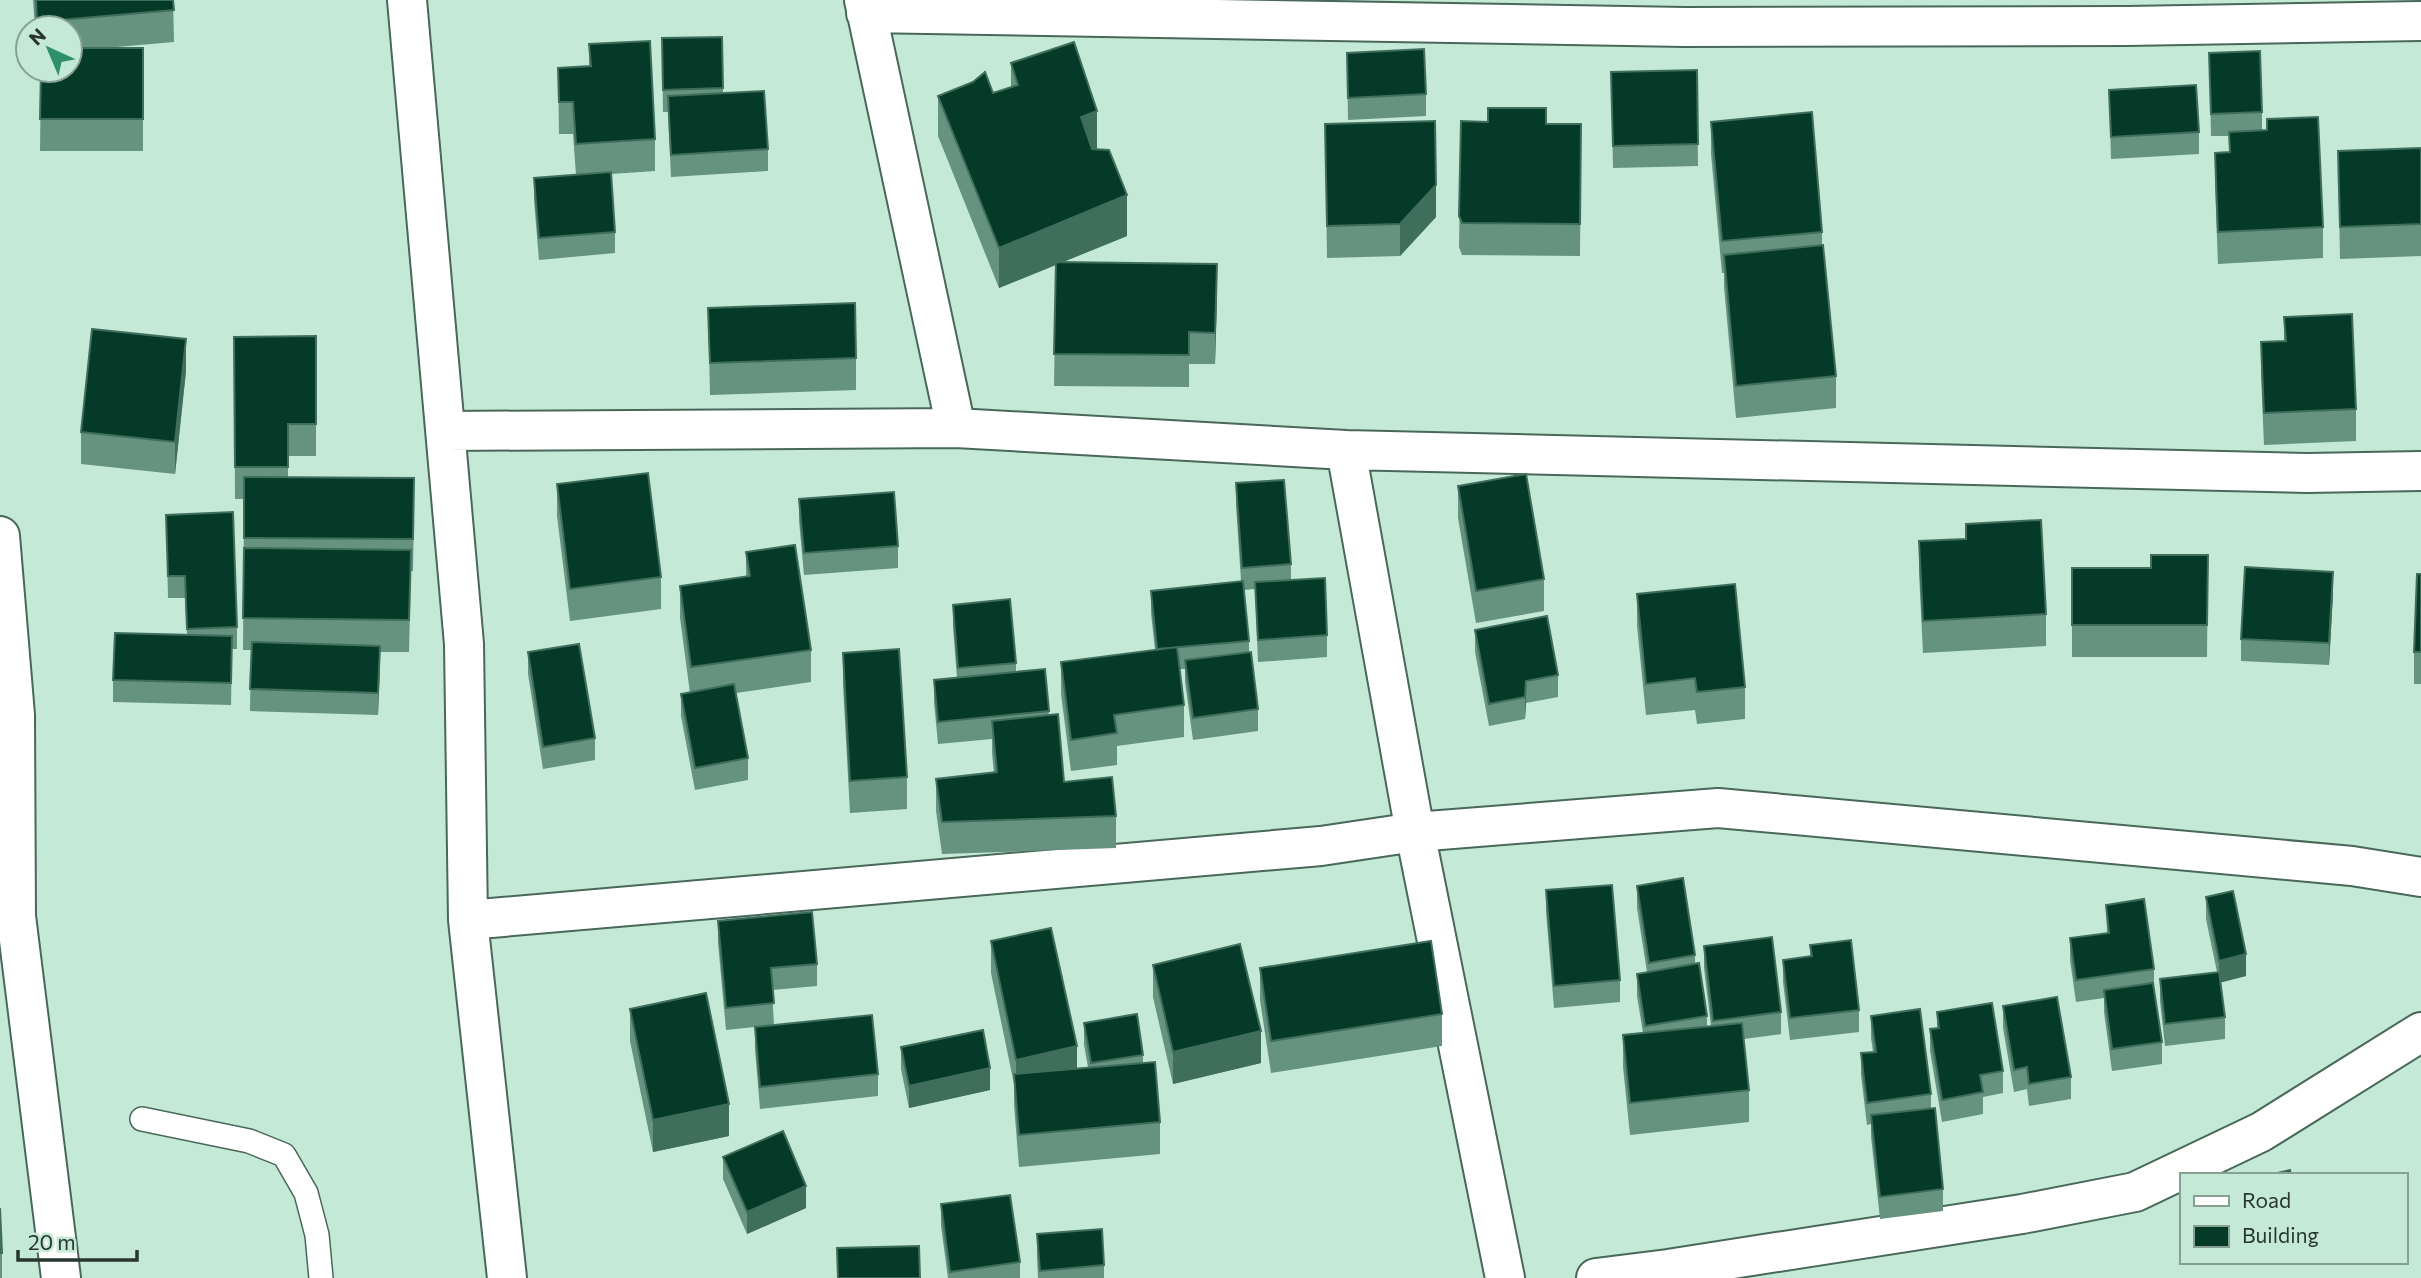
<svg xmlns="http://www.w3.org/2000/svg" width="2421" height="1278" font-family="Commissioner,sans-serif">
  <rect width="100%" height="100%" fill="#c5e9d7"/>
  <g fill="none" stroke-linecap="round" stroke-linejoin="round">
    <g stroke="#486859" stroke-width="26">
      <path id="service" d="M142,1119L249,1141L284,1155L306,1193L317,1235L321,1278"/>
    </g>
    <g stroke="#486859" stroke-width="42">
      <path id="minor" d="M407,0L464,644L468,920L507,1278
        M864,0L956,428
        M866,13L1685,27L2127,26L2421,21
        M446,431L956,428L1346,450
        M0,536L15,715L16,916L61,1278
        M468,920L1321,846L1415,832L1718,808L2352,866L2421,877
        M1505,1278L1415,832L1346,450L2307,473L2421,471
        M1596,1278L1668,1269L2022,1214L2135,1192L2261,1132L2421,1032"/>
    </g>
    <use href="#service" stroke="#fff" stroke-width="23"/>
    <use href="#minor" stroke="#fff" stroke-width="38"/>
  </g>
  <path fill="#669280" d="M33,0H173L174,42L105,48H143V151H40L41,70H70V28H35Z
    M722,37L723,93L768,149V171L671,177L668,112H663L662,38Z
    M589,44L655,139V171L611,174L615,232V253L539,260L534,200V178L576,175L573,134H559L558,68L589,66Z
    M1347,53L1426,94V116L1348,120Z
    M2209,53L2262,112V130L2323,227V258L2218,264L2215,185V153L2229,152V136H2211Z
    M1011,63L1097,149L1127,236L1063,262L1217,295L1215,364H1189V387L1054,386L1056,265L999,288L938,136V96L993,93L1011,87Z
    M1697,70L1698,166L1613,168L1611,72Z
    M2109,90L2199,132V154L2111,159Z
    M1461,121L1581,124L1580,256L1462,255L1459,247Z
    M1711,122L1822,232V245L1836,376V408L1736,418L1724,287V273H1722L1711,154Z
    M1325,124L1436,217L1400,256L1327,258Z
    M2421,148V256L2340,259L2338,151Z
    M708,308L856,358V390L710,395Z
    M2284,317L2356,409V441L2264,445L2261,374V342L2284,341Z
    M316,336V456H288V477L414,510L413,571H411L409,652H380L378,715L250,711L251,650H243L244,499H235L234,337Z
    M186,371L175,474L81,464V432Z
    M1236,483L1291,564V580L1327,635V657L1258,662L1255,589L1244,590L1249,641V652L1258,709V731L1193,740L1185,682V669H1180L1184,705V737L1117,746V765L1071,771L1061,694V662L1155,650L1151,613V591L1241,581L1236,505Z
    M557,484L661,577V609L570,621L557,516Z
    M1458,486L1544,579V611L1476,623L1458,518Z
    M799,499L898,546V568L804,575L799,521Z
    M166,515L237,627V649H232L231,705L113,702V680L187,635L185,598H168Z
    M1966,524L2046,614V646L1923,653L1919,573V541L1966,539Z
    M746,552L811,650V682L736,693L748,758V780L695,790L681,716V694L690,693L680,618V586L746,577Z
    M2208,555L2207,657H2072V568H2151Z
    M2421,574V684H2414V652Z
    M1637,594L1745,687V719L1697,724L1695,710L1646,715L1637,626Z
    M2333,594L2329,665L2241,661V639Z
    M953,605L1016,663V672L1045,669L1049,715L1064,782L1116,816V848L942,854L936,811V779L994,773L992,753V739L938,744L934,702V680L957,678L953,627Z
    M1475,630L1558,675V697L1526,703L1525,719L1489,726L1475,652Z
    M528,652L595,738V760L543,769L528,674Z
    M843,653L907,777V809L850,813L843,685Z
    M1637,886L1695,955V964L1707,1016V1027L1711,1026L1704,968V946L1781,1012V1034L1744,1039L1749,1090V1122L1630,1135L1623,1067V1035L1643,1033L1637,996V974L1647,972L1637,908Z
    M1546,890L1620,980V1002L1554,1008L1546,912Z
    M2206,897L2246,976L2221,982L2225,1017V1039L2165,1046L2160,1001V979L2217,972L2206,919Z
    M2106,905L2154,969V991L2162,1042V1064L2112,1071L2104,1012V998L2076,1002L2070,960V938L2107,933Z
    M718,921L817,964V986L772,990L774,1025L878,1074V1096L760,1109L755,1049V1027L764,1026L726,1030L718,943Z
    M991,941L1077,1068L1088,1067L1084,1045V1023L1143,1055V1063L1160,1122V1154L1019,1167L1014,1105V1084L991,973Z
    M1810,945L1859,1010V1032L1790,1040L1783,982V960L1810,956Z
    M1153,965L1261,1063L1173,1084L1153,997Z
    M1260,968L1442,1014V1046L1271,1073L1260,1000Z
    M2003,1006L2071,1077V1099L2029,1106L2027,1089L2014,1092L2003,1028Z
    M630,1009L729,1136L653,1152L630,1041Z
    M1937,1012L2003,1071V1093L1983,1097V1114L1942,1122L1930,1051V1029L1937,1028Z
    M1871,1016L1931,1094V1108L1943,1189V1211L1880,1219L1871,1137V1124L1867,1125L1861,1075V1053L1873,1052L1871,1038Z
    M901,1047L990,1090L909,1108L901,1069Z
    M723,1157L806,1208L747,1234L723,1179Z
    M941,1204L1020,1262V1278H948L941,1226Z
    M0,1208L2,1253V1278H0Z
    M1037,1234L1104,1265V1278H1038L1037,1256Z"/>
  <path fill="#3f6e5c" d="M1097,111V151L1081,157V117Z
    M1436,185V217L1400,256V224Z
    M1127,195V236L999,288V248Z
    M1217,264V295L1215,364V333Z
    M186,339V371L175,474V442Z
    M2333,572V594L2329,665V643Z
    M380,646V668L378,715V693Z
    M1526,681V703L1525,719V697Z
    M2246,954V976L2219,983V961Z
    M1261,1031V1063L1173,1084V1052Z
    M1077,1046V1078L1016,1092V1060Z
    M990,1068V1090L909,1108V1086Z
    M729,1104V1136L653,1152V1120Z
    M806,1186V1208L747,1234V1212Z"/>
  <path fill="#063a28" stroke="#3f6e5c" stroke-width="2" d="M36,0H173L174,10L37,22Z
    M722,37L723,88L663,90L662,38Z
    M650,41L655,139L576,144L573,102H559L558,68L591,66L589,44Z
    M1074,42L1097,111L1081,117L1092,149L1109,150L1127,195L999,248L938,96L973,82L985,72L993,93L1018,85L1011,63Z
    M70,48H143V119H40L41,70H70Z
    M1424,49L1426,94L1348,98L1347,53Z
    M2260,51L2262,112L2211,114L2209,53Z
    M1697,70L1698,144L1613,146L1611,72Z
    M2196,85L2199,132L2111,137L2109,90Z
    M764,91L768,149L671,155L668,96Z
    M1488,108H1546V124H1581L1580,224L1462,223L1459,216L1461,121L1488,122Z
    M1812,112L1822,232L1722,241L1711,122Z
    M2318,117L2323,227L2218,232L2215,153L2230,152L2229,132L2267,130V119Z
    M1435,121L1436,185L1400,224L1327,226L1325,124Z
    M2421,148V224L2340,227L2338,151Z
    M611,172L615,232L539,238L534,178Z
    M1823,245L1836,376L1736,386L1724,255Z
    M1056,262L1217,264L1215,333L1189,332V355L1054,354Z
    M855,303L856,358L710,363L708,308Z
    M2352,314L2356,409L2264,413L2261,342L2286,341L2284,317Z
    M92,329L186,339L175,442L81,432Z
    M316,336V424H288V467H235L234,337Z
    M648,473L661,577L570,589L557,484Z
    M1526,474L1544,579L1476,591L1458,486Z
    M244,477L414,478L413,539L244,538Z
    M1284,480L1291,564L1242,568L1236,483Z
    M894,492L898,546L804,553L799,499Z
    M233,512L237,627L187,629L185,576H168L166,515Z
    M2041,520L2046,614L1923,621L1919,541L1966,539V524Z
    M795,545L811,650L691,667L680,586L750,576L746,552Z
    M244,548L411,550L409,620L243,618Z
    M2151,555H2208L2207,625H2072V568H2151Z
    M2245,567L2333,572L2329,643L2241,639Z
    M2417,574H2421V652H2414Z
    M1325,578L1327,635L1258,640L1255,582Z
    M1243,581L1249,641L1157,649L1151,591Z
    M1735,584L1745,687L1697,692L1695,678L1646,684L1637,594Z
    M1010,599L1016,663L958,668L953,605Z
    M1547,616L1558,675L1526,681L1525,697L1489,704L1475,630Z
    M115,633L232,636L231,683L113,680Z
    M252,642L380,646L378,693L250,689Z
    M579,644L595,738L543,747L528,652Z
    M1177,647L1184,705L1114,715L1117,733L1071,740L1061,662Z
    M899,649L907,777L850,781L843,653Z
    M1251,652L1258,709L1193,718L1185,660Z
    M1045,669L1049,711L938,722L934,680Z
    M734,684L748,758L695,768L681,694Z
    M1058,714L1064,782L1112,777L1116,816L942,822L936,779L997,772L992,721Z
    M1683,878L1695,955L1649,963L1637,886Z
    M1612,885L1620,980L1554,986L1546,890Z
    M2233,891L2246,954L2219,961L2206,897Z
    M2144,899L2154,969L2076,980L2070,938L2109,933L2106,905Z
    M812,912L817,964L771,968L774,1003L726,1008L718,921Z
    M1051,928L1077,1046L1016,1060L991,941Z
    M1772,937L1781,1012L1713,1021L1704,946Z
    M1851,940L1859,1010L1790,1018L1783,960L1812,956L1810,945Z
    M1431,941L1442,1014L1271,1041L1260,968Z
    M1240,944L1261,1031L1173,1052L1153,965Z
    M1699,963L1707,1016L1645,1026L1637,974Z
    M2219,972L2225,1017L2165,1024L2160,979Z
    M2153,983L2162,1042L2112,1049L2104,990Z
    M706,993L729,1104L653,1120L630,1009Z
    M2057,997L2071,1077L2029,1084L2027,1067L2014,1070L2003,1006Z
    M1992,1003L2003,1071L1980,1075L1983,1092L1942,1100L1930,1029L1939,1028L1937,1012Z
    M1920,1009L1931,1094L1867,1103L1861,1053L1876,1052L1871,1016Z
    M1137,1014L1143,1055L1091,1063L1084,1023Z
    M872,1015L878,1074L760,1087L755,1027Z
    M1742,1023L1749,1090L1630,1103L1623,1035Z
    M983,1030L990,1068L909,1086L901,1047Z
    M1155,1062L1160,1122L1019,1135L1014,1074Z
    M1935,1108L1943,1189L1880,1197L1871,1115Z
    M783,1131L806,1186L747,1212L723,1157Z
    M2290,1170L2291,1175H2269Z
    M1010,1195L1020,1262L950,1272L941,1204Z
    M0,1208L2,1253H0Z
    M1102,1229L1104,1265L1040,1271L1037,1234Z
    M919,1246L920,1278H838L837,1248Z"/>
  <rect x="2180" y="1173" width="228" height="91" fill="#c5e9d7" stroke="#86a194" stroke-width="2"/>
  <rect x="2194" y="1196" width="35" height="10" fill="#ffffff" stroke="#86a194" stroke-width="2"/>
  <text x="2242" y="1208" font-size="21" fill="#28362f">Road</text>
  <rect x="2194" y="1226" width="35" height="21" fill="#063a28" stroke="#86a194" stroke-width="2"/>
  <text x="2242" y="1243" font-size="21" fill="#28362f">Building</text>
  <g transform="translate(49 49) rotate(316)"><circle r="33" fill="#c5e9d7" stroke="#86a194" stroke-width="2"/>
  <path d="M0-5L12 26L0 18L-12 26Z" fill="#2e906a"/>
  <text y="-10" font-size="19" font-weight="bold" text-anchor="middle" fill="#28362f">N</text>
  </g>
  <path d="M18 1250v10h119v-10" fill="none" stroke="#28362f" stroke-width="3.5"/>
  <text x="28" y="1250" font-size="21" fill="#28362f" stroke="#c5e9d7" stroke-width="5" paint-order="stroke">20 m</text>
</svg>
